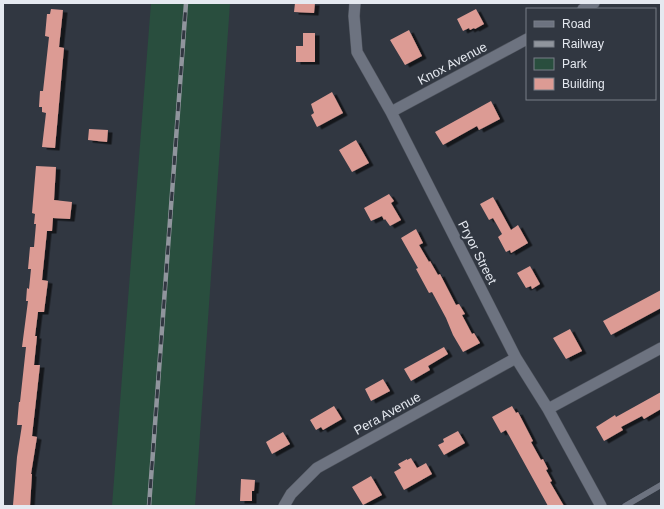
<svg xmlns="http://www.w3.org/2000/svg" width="664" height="509" font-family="Helvetica,sans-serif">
  <defs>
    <filter id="shadow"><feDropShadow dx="4.5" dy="2.5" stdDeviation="0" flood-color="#0009"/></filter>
  </defs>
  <rect width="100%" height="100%" fill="#313741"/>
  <path fill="#294e3e" d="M151,3H230L195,506H112Z"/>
  <path fill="#dc9b94" filter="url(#shadow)" d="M295,3H315L314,13L294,12Z
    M51,9L63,10L59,47L64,48L55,148L42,147L46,113L42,112V107H39L40,91H43L49,37L45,36L47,14H50Z
    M476,9L484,24L475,29L474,28L470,30L469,28L463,31L457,19Z
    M409,30L422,56L405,65L390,40Z
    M303,33H315V62H296V46H303Z
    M332,92L343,113L317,127L311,115L314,113L311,104Z
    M491,101L500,119L479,130L477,126L443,145L435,132Z
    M89,129L108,130L107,142L88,140Z
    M356,140L369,163L352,172L339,150Z
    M36,166L56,167L54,200L72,202L70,219L53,218L52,231H47L42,280L48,281L44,312H38L35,336H37L34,365H40L32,436L37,437L31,474H32L30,506L13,505L17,457L22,425H17L19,402H20L26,347H22L28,301H26L27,288L29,289L31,269H28L30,247H34L36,224H34L35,214L32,213Z
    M389,194L394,201L391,203L401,220L390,226L385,219L384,220L382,216L371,221L364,208Z
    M493,197L511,230L518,225L528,243L511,253L510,250L506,252L498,237L502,234L493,218L489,220L480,204Z
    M416,229L423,243L419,245L429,262L430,261L438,275L440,274L456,305L459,304L465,314L462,315L472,334L474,333L480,343L463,352L453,335L446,318L432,292L429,293L416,269L418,268L401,238Z
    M530,266L540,284L532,289L531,286L526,288L517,273Z
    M661,290V308L611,335L603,321Z
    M570,329L582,351L566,359L553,338Z
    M444,347L448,354L428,366L430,370L411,381L404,369Z
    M383,379L390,391L371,401L365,389Z
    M661,392V409L644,419L642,416L621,427L623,430L604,441L596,427L615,415L616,417Z
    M334,406L342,419L323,430L321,427L316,430L310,420Z
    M512,406L516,413L518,412L533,441L531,442L541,460L543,459L548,469L546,470L552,481L550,482L564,506H548L506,430L501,433L492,417Z
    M458,431L465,443L444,455L438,445L444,442L443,439Z
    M283,432L290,444L272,454L266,442Z
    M411,458L417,468L426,463L432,474L404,490L394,472L401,468L398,464L407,459V460Z
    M371,476L382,495L363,505L352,487Z
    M241,479L255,480L254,491H252V501H240Z"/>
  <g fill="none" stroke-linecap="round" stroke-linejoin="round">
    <g stroke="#4e535c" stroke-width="6">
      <path id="lane" d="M625,506L661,485"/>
    </g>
    <g stroke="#4e535c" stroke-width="12">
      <path id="street" d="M355,3L354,16L357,52L391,112L516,358L548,409L601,506
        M583,9L594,3
        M391,112L527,39
        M548,409L661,348
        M284,506L291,494L317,468L516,358"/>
    </g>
    <use href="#lane" stroke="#6d7380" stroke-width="5.5"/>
    <use href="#street" stroke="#6d7380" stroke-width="11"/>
    <g stroke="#90959d" stroke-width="4.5">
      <path id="rail" d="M149,506L186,3"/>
    </g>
    <use href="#rail" stroke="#313741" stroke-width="3" stroke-dasharray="9" stroke-linecap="butt"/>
  </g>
  <g text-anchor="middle" stroke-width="4" stroke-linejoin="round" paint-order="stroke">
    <g font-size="13" fill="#e5e9f0" stroke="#313741">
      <text transform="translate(452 63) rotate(-28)" y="5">Knox Avenue</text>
      <text transform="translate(478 252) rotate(63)" y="5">Pryor Street</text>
      <text transform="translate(387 413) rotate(-29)" y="5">Pera Avenue</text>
    </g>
  </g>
  <rect width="664" height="509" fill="none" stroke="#e5e9f0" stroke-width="8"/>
  <rect x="526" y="8" width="130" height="92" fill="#313741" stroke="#797e87"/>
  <rect x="534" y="21" width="20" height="6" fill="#6d7380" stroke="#797e87"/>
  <text x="562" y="28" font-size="12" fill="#e5e9f0">Road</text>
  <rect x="534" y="41" width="20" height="6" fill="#90959d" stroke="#797e87"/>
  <text x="562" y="48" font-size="12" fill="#e5e9f0">Railway</text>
  <rect x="534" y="58" width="20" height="12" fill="#294e3e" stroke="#797e87"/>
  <text x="562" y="68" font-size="12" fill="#e5e9f0">Park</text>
  <rect x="534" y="78" width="20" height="12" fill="#dc9b94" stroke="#797e87"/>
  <text x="562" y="88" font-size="12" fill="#e5e9f0">Building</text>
</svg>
